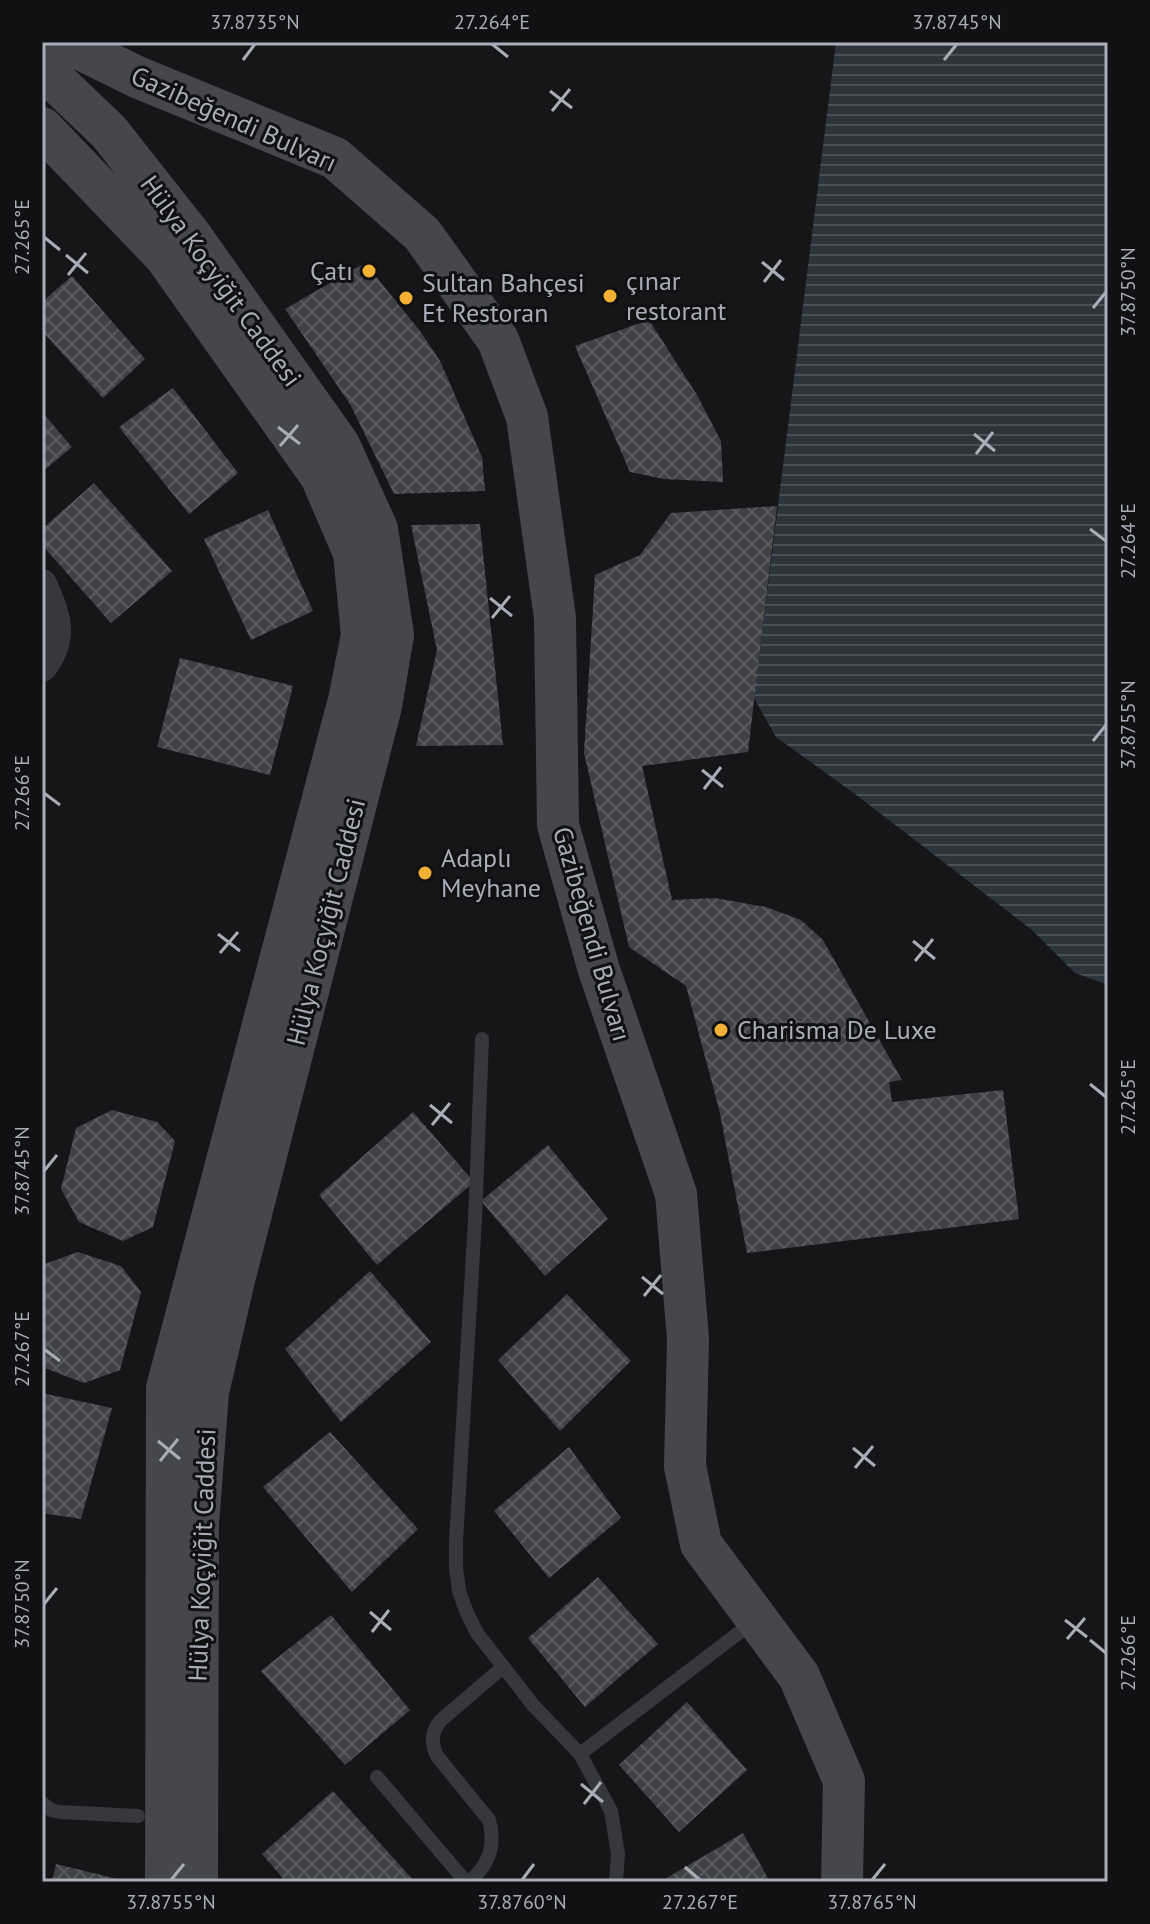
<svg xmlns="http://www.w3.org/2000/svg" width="1150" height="1924" font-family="'PT Sans',sans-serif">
  <defs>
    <pattern id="water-rules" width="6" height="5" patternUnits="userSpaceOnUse" patternTransform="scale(2)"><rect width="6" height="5" fill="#2c353c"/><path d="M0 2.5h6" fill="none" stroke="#485056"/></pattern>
    <pattern id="building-cross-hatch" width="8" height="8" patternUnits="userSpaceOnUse" patternTransform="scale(2)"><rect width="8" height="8" fill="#404145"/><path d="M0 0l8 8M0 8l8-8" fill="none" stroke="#595a5e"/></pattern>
  </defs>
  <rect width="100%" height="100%" fill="#161618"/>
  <path fill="url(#water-rules)" d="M836,42H1108V985L1075,973L1032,930L855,794L776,737L754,698Z"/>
  <path fill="url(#building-cross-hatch)" d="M365,263L420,331L440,361L482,457L485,491L394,494L350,404L285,309Z
    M72,276L145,359L103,398L42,331V302Z
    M649,320L697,395L721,441L723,482L664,479L630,472L575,346Z
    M173,388L238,473L189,514L119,427Z
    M42,412L72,447L42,472Z
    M94,483L172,571L111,623L42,545V529Z
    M777,506L748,752L642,766L672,900L715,898L766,907L801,920L823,940L902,1080L889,1082L892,1102L1003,1090L1019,1219L747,1253L719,1109L686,986L629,947L584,753L595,575L640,555L671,513Z
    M268,510L313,611L251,640L204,539Z
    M480,524L503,745L416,746L437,650L411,525Z
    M180,658L293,686L270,775L157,747Z
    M112,1110L157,1122L175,1141L153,1227L123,1241L79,1222L61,1189L76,1128Z
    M413,1112L474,1182L377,1265L319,1195Z
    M548,1145L608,1219L545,1276L481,1201Z
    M78,1252L121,1266L141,1292L120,1370L84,1383L42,1367V1265Z
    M370,1271L431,1342L341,1422L285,1349Z
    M567,1294L631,1361L560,1431L498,1360Z
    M42,1393L112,1408L81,1519L42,1513Z
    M330,1432L418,1529L352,1592L263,1487Z
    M569,1447L621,1518L549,1578L494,1511Z
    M598,1577L658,1644L585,1707L528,1638Z
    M331,1615L410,1710L345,1765L261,1671Z
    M687,1702L747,1770L679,1832L619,1765Z
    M333,1791L415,1882H286L262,1854Z
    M743,1833L770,1882H660Z
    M56,1864L126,1881V1882H52Z"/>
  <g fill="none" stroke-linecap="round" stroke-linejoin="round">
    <path stroke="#37383d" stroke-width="14" d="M482,1039L475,1220L456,1542V1567L459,1591L467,1613L477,1633L533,1705L580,1754L611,1811L618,1854L616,1882
      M580,1754L753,1622
      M377,1777L466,1882
      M42,1803L51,1810L60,1812L138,1816
      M469,1882C489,1865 496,1846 489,1820L437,1756C431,1743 431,1733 440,1721L503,1667"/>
    <path stroke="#37383d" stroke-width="30" d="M42,584C56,614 65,638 42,667"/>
    <path stroke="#45474d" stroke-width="42" d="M66,42L137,77L335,158L422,234L498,340L527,417L555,618L558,825L599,970L676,1194L688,1339L685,1466L701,1544L799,1676L844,1781L842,1882
      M42,68L109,132L191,236L339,445L377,529L393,635L381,706L234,1280L208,1392L198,1524L197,1882
      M42,128L165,256L321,476L354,553L362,635L349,700L167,1388L166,1882"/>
  </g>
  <path fill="none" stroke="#a8adb8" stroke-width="3" d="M492,44L508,57M243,60L255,44M944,60L957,44M550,91L572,108M552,111L570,89M44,237L60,250M66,255L88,273M762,262L784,280M68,275L86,253M764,282L781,260M1093,308L1106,292M278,427L300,444M974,434L995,451M280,446L298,425M976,454L993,432M1090,529L1106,541M490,598L512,616M492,618L510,596M1093,741L1106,725M702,770L723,787M704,789L721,767M44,793L60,805M218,934L240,951M913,941L935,959M220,953L238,932M915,961L933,939M1090,1084L1106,1097M430,1105L452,1123M432,1125L450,1103M44,1171L57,1155M642,1277L663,1294M644,1296L661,1275M44,1349L60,1361M158,1441L180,1459M853,1448L875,1466M160,1461L178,1439M855,1468L873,1446M44,1604L57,1588M370,1612L391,1630M1065,1620L1087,1637M372,1632L389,1610M1067,1639L1085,1618M1090,1640L1106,1653M581,1784L603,1802M584,1804L601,1782M685,1867L700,1880M171,1880L184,1864M522,1880L534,1864M872,1880L885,1864"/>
  <g fill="#f2b134" stroke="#111113" stroke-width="3">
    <circle cx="369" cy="271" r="8"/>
    <circle cx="610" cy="296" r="8"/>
    <circle cx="406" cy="298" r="8"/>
    <circle cx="425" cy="873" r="8"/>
    <circle cx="721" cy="1030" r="8"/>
  </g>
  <g text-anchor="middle" stroke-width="6" stroke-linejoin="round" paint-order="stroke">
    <g font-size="26" fill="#a8adb8" stroke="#111113">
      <text transform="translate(234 119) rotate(24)" y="9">Gazibeğendi Bulvarı</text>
      <text transform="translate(221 281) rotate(54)" y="9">Hülya Koçyiğit Caddesi</text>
      <text transform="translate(326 922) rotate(-76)" y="9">Hülya Koçyiğit Caddesi</text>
      <text transform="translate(592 934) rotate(74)" y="9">Gazibeğendi Bulvarı</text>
      <text transform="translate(202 1555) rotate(-88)" y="9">Hülya Koçyiğit Caddesi</text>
    </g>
    <g font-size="26" fill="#a8adb8" stroke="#111113" text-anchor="start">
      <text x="353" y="280" text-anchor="end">Çatı</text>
      <text x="626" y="290">çınar<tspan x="626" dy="30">restorant</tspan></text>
      <text x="422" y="292">Sultan Bahçesi<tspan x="422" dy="30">Et Restoran</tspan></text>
      <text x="441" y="867">Adaplı<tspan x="441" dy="30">Meyhane</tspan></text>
      <text x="737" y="1039">Charisma De Luxe</text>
    </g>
  </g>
  <rect width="1150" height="1924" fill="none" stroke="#111113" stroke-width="88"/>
  <rect x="44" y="44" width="1062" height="1836" fill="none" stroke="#a8adb8" stroke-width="3"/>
  <g font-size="20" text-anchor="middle" fill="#a8adb8">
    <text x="255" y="29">37.8735°N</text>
    <text x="492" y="29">27.264°E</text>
    <text x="957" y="29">37.8745°N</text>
    <text transform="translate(22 237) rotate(-90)" y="7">27.265°E</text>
    <text transform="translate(1128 292) rotate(-90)" y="7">37.8750°N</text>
    <text transform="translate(1128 541) rotate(-90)" y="7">27.264°E</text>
    <text transform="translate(1128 725) rotate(-90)" y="7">37.8755°N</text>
    <text transform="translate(22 793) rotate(-90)" y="7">27.266°E</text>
    <text transform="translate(1128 1097) rotate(-90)" y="7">27.265°E</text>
    <text transform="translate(22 1171) rotate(-90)" y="7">37.8745°N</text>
    <text transform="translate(22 1349) rotate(-90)" y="7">27.267°E</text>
    <text transform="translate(22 1604) rotate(-90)" y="7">37.8750°N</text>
    <text transform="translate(1128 1653) rotate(-90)" y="7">27.266°E</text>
    <text x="171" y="1909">37.8755°N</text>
    <text x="522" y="1909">37.8760°N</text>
    <text x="700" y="1909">27.267°E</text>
    <text x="872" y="1909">37.8765°N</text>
  </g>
</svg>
